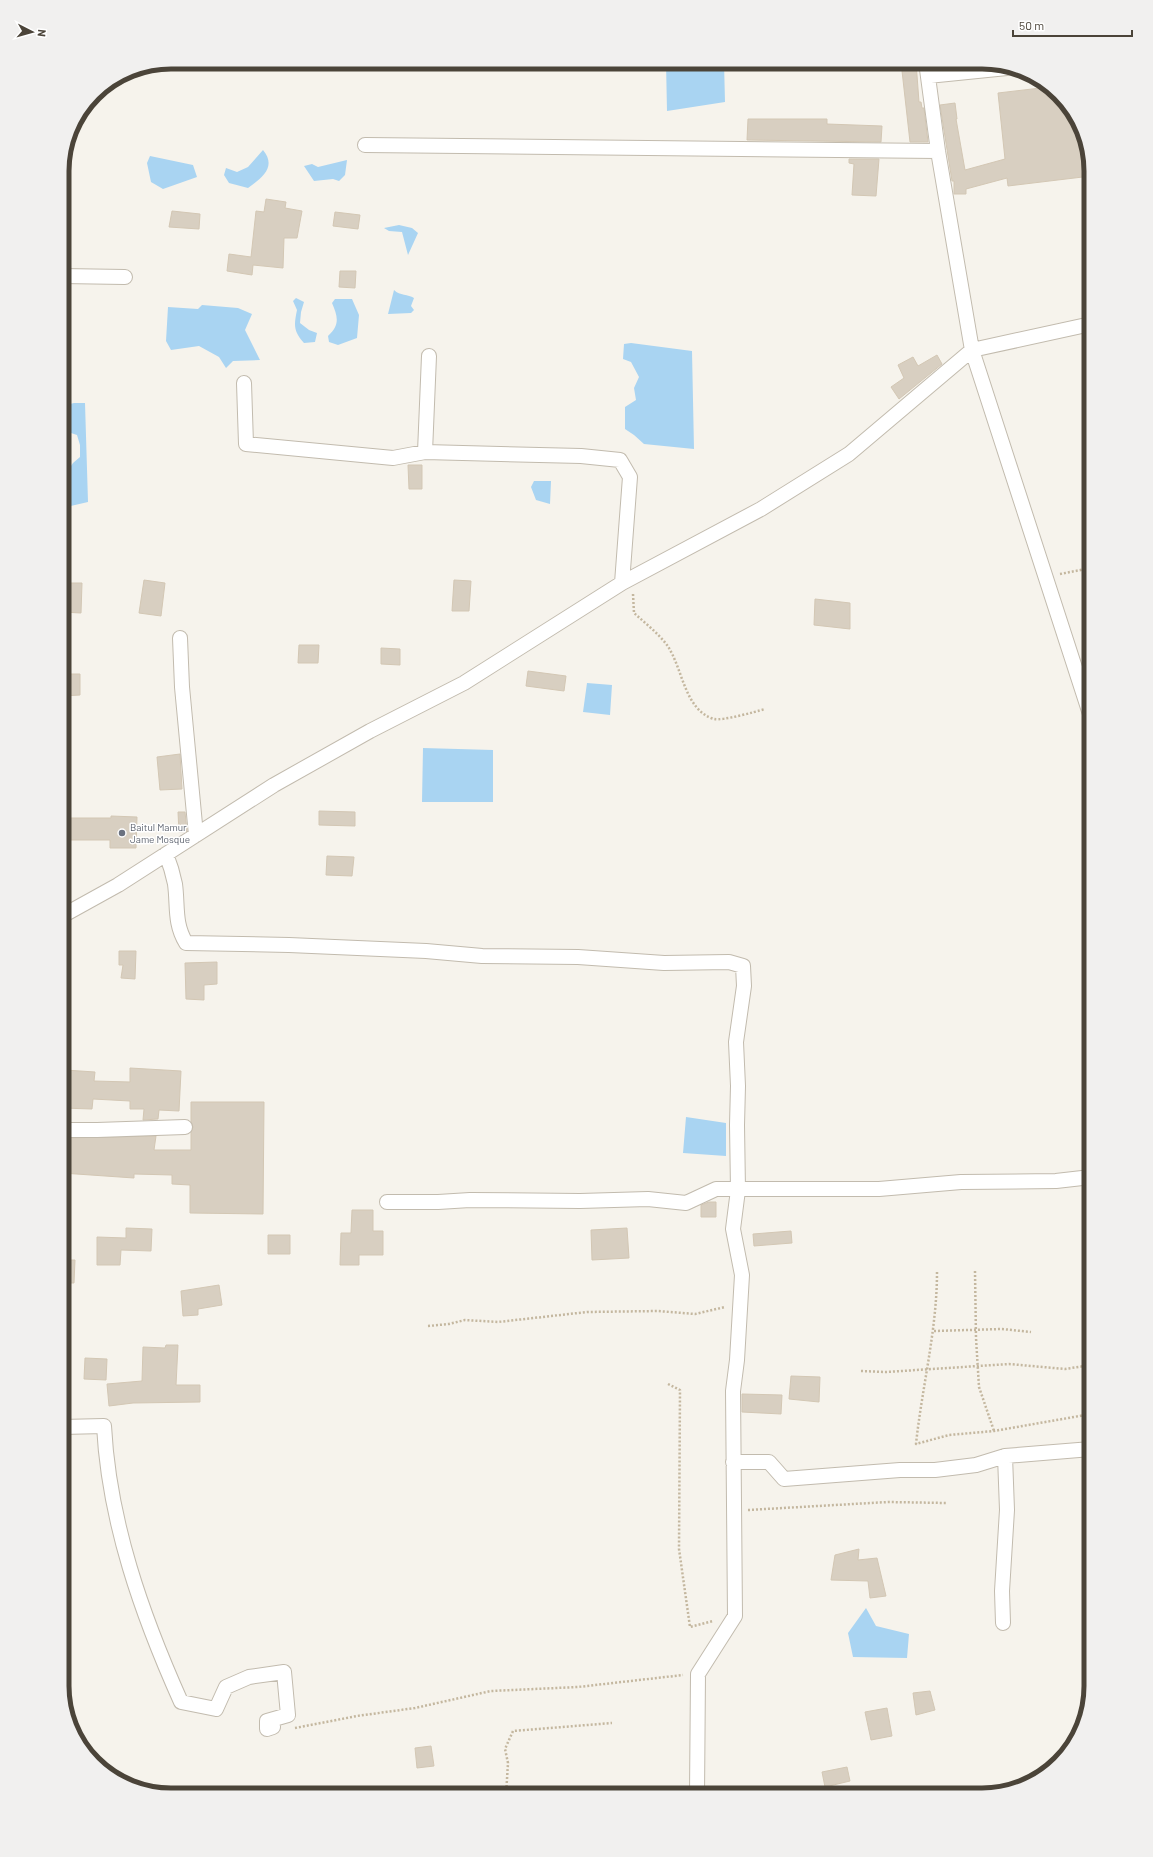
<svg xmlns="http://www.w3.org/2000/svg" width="1153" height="1857" font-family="Barlow,sans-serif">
  <rect width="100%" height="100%" fill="#f6f3ec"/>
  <path fill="#a9d4f2" d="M666,62H724L725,102L667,111Z
    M263,150C277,167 262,178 248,188L229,183L224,175L226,168L237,172L248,167Z
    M150,156L193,165L197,177L163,189L151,182L147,163Z
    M347,160L345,175L339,181L333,179L314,181L304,166L312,164L318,167Z
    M399,225L412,228L418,233L408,255L402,232L389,231L384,228Z
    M394,290C400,296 408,294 414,298L411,306L414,310L411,313L388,314Z
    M296,298L304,302L301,312L300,323L309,330L317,333L315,342L304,343C293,331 294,325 297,310L293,301Z
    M335,299H352L359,315L357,338L338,345L329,342L328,336C340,325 338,317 332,303Z
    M202,305L238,308L252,314L245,330L260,360L233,361L226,368L219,357L199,346L171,350L166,341L168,307L198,309Z
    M631,343L692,351L694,449L644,444L634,435L625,429V407L636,400L634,388L639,377L631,362L623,359L624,344Z
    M74,403H85L88,502L62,508V479L73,463L80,457V445L77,435L62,430V406Z
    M534,481H551L550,504L536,500L531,487Z
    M587,683L612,685L610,715L583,712Z
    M423,748L493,750V802H422Z
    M686,1117L726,1123V1156L683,1153Z
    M866,1608L876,1626L909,1634L907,1658L853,1657L848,1633Z"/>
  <path fill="#d8cfc1" stroke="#d3c7b4" d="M901,62H916L919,102H921L922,108H924L928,142H910Z
    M1049,87L1080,122L1091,176L1008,186L1007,178L966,189V194H954V181H952L940,105L955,103L957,119H956L965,170L1005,159L998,93Z
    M748,119H827V124L882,126L881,142L747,140Z
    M849,159H879L876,196L852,195L854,164L849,163Z
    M266,199L286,202L285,208L302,211L297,238H284L283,268L253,265L252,275L227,271L229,254L251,257L256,211L264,212Z
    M172,211L200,214L199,229L169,227Z
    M335,212L360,215L358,229L333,226Z
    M340,271H356L355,288L339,287Z
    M937,355L942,364L899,399L891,387L904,378L898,365L913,357L918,366Z
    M408,465H422V489H409Z
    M144,580L165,583L161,616L139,613Z
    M454,580L471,581L469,611H452Z
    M62,583H82L81,613L62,612Z
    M815,599L850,603V629L814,625Z
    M299,645H319L318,663H298Z
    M381,648L400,649V665L381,664Z
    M528,671L566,676L564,691L526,686Z
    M62,674H80V695L62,696Z
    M180,754L182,789L160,790L157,757Z
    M319,811L355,812V826L319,825Z
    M178,812H185L187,831L185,832H179Z
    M111,816L137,817L136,848H110V840H62V818H111Z
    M327,856L354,857L352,876L326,875Z
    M119,951H136L135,979L121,978L123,965H119Z
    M217,962V984L204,985V1000L186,999L185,963Z
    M130,1068L181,1071L179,1111L159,1110L158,1119L143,1120L144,1109H130V1101L93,1099L92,1109L62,1108L65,1070L95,1072L94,1081L130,1082Z
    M191,1102H264L263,1214L190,1213V1185L172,1184V1175L134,1174V1178L62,1173V1138L156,1136L154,1150H191V1133L193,1127L191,1121Z
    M709,1202H716V1217H701V1205Z
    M352,1210H373V1231H383V1255H359V1265H340L341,1233H351Z
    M126,1228L152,1229L151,1251L121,1250L120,1265H97V1237L126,1238Z
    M627,1228L629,1258L592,1260L591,1230Z
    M791,1231L792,1243L754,1246L753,1234Z
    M268,1235H290V1254H268Z
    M62,1260H75L74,1283H62Z
    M219,1285L222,1305L198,1309V1315L183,1316L181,1291Z
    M166,1345H178L176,1385H200V1402L133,1403L109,1406L107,1384L142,1381L143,1347L165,1348Z
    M85,1358L107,1359L106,1380L84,1379Z
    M791,1376L820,1377L819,1402L789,1399Z
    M742,1394L782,1395L781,1414L742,1412Z
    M859,1549L858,1560L877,1558L886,1596L870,1598L868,1581L831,1580L835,1555Z
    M930,1691L935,1710L916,1715L913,1693Z
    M887,1708L892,1736L871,1740L865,1712Z
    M431,1746L434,1766L417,1768L415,1748Z
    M847,1767L850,1781L825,1787L822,1772Z"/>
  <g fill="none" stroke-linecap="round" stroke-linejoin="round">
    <g stroke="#c2bbae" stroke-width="16">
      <path id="street" d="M926,62L938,151L972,350L1091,717
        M928,76L1007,68
        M365,145L938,151
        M62,276L125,277
        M244,383L246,444L393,458L425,452L581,456L620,460L630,477L622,583
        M425,452L429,356
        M180,638L182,687L196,835
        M166,854C170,864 173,874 175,884C178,906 174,923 186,943L289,945L426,951L482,956L578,957L664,963L729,962L743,966L744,986L736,1042L738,1086L737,1125L738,1190L733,1229L742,1275L737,1360L733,1391L735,1616L698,1674L697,1795
        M62,916L118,885L274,785L370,731L464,683L622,583L761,509L849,454L972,350L1091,324
        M62,1130H97L185,1127
        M387,1202H438L470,1200L580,1201L648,1199L686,1203L716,1189H879L961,1182L1056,1181L1091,1177
        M62,1427L104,1426C109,1522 142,1615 181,1702L216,1709L226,1687L249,1677L284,1672L288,1715L267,1721V1729L273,1727
        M733,1462H769L784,1479L900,1470H935L976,1465L1005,1456L1091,1449
        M1003,1623L1002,1591L1007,1510L1005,1456"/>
    </g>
    <path stroke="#c4b79f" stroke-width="2.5" stroke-dasharray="2 2" stroke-linecap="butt" d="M1060,574L1091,568
      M633,594L634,613C645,623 658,633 667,645C683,668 684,710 714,719C722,721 755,712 765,709
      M975,1271L976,1338L979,1387L994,1431
      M937,1272C937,1330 922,1387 916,1444L949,1435L994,1431L1091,1414
      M428,1326L449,1324L465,1320L498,1322L587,1312L658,1311L695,1314L725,1307
      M934,1331L1002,1329L1031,1332
      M861,1371L886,1372L1009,1364L1065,1369L1091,1365
      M668,1384L680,1390L679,1549L690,1627L713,1621
      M748,1510L888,1502L947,1503
      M295,1728L357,1716L415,1708L491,1691L578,1687L683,1675
      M506,1795L508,1763L505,1749L513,1731L612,1723"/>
    <use href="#street" stroke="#fff" stroke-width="14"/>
  </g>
  <circle fill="#6b7280" stroke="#fff" stroke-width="1.5" cx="122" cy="833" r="4"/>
  <g text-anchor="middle" stroke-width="3" stroke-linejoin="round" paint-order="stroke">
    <g font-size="10" fill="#5b616d" stroke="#fff" text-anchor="start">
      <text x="130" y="831">Baitul Mamur<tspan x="130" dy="12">Jame Mosque</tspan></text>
    </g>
  </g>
  <path d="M0 0H1153V1857H0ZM171 69H982A102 102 0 0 1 1084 171V1686A102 102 0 0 1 982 1788H171A102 102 0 0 1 69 1686V171A102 102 0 0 1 171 69Z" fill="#f1f0ef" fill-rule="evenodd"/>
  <path fill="none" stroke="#4b4439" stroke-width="5" d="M171 69H982A102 102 0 0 1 1084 171V1686A102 102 0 0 1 982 1788H171A102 102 0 0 1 69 1686V171A102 102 0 0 1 171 69Z"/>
  <g transform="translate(32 32) rotate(96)" stroke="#ffffff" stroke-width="3" paint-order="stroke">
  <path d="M0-3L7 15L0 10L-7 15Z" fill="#4b4439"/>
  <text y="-6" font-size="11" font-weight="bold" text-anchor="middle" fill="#4b4439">N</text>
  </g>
  <path d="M1013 30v6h119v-6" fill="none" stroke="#4b4439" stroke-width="2"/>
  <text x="1019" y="30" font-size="12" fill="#4b4439" stroke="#ffffff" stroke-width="3" paint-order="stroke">50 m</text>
</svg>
